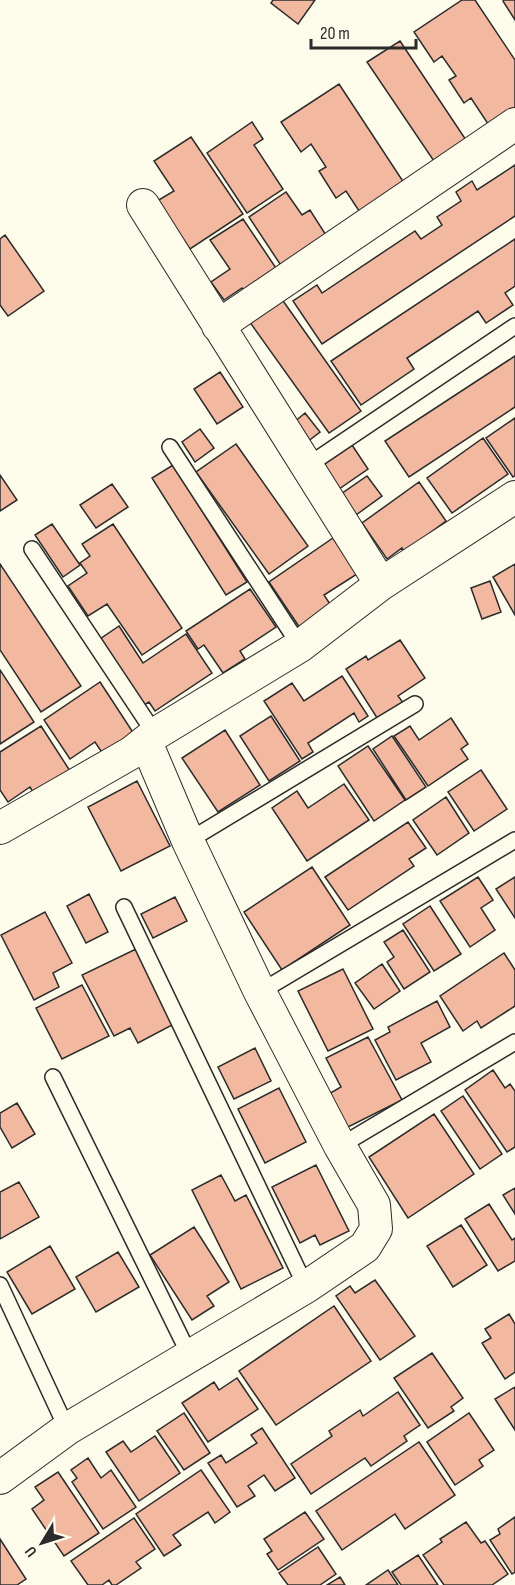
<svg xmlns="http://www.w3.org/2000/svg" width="515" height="1585" font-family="'Sofia Sans Condensed',sans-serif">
  <rect width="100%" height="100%" fill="#fdfbea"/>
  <path fill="#f2b8a0" stroke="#2b2b2b" stroke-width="1.5" d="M273,0H315L298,24L271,3Z
    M462,0H475L515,60V119L494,133L471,98L464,103L449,80L456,76L442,56L434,62L414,32Z
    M504,0H515V20L503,1Z
    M400,41L472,149L440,170L367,62Z
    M339,84L410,192L365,220L346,191L336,198L319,171L326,167L311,144L301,152L281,122Z
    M252,122L263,139L254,145L283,189L247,213L207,153Z
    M191,137L243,214L190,249L157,201L174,191L154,161Z
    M515,165V216L322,344L293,301L317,285L322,293L415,231L421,239L442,225L437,217L461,201L456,192L472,181L477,190Z
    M286,192L302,215L310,210L331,243L286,273L249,217Z
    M243,219L282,277L249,298L242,288L224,300L211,282L230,269L210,240Z
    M5,235L44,291L8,316L0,305V239Z
    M515,239V286L505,293L513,305L486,323L478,311L407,358L414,369L361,405L331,361Z
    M281,298L361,411L329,433L249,321Z
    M515,356V407L409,477L385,441Z
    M220,372L243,407L217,424L194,389Z
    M305,413L320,432L307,442L293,423Z
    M515,418V476L513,477L486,438Z
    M200,429L214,448L195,462L182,442Z
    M483,438L508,474L452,513L427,478Z
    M236,444L308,546L269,574L196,472Z
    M352,445L368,469L339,489L323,465Z
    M173,465L247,582L226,595L152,478Z
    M0,475L17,500L0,511Z
    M367,476L382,496L356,515L341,494Z
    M419,482L446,521L404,552L402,548L387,559L362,523Z
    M112,484L128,507L96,528L80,505Z
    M52,524L80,565L63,577L35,535Z
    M113,524L182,628L142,655L107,604L88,616L68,586L87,573L80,563L90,556L82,544Z
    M333,538L357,574L324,595L332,607L300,628L269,582Z
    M0,564L81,686L41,712L0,650Z
    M515,564V615L493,577Z
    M490,581L501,612L482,619L471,588Z
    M250,589L276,627L240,651L245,659L223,673L204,645L198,649L186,631Z
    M119,626L143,663L186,634L212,673L155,711L149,702L144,705L100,639Z
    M400,640L425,678L398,696L404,704L379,721L346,669L366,656L368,660Z
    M0,670L34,722L0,744Z
    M342,676L368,716L359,722L354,713L308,743L313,752L302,759L264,701L292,683L304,701Z
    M100,682L136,737L105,757L95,742L70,759L44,720Z
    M271,716L300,761L269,781L240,736Z
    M451,718L468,744L461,749L468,759L428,786L394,736L410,726L419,740Z
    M41,726L72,774L36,797L30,787L8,802L0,790V752Z
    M225,730L260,785L218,812L182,758Z
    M392,736L426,787L406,800L373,749Z
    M368,746L405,800L374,821L338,766Z
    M481,770L507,809L474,831L448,792Z
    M137,781L170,846L121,871L88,807Z
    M344,784L369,820L307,861L272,808L297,791L308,808Z
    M446,797L469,833L437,855L413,820Z
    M408,822L426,848L409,859L414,866L348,910L325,877Z
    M312,867L350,925L282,970L244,912Z
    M478,877L493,900L481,908L495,930L470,947L440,901Z
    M515,877V918L496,889Z
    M89,894L108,932L86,943L67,906Z
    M175,897L187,921L153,938L141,914Z
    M430,906L461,954L434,971L403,924Z
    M45,912L72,963L53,973L59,987L34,1000L1,935Z
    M403,930L430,972L404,989L387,962L394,957L384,942Z
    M136,949L174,1024L138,1043L130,1028L114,1036L82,975Z
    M504,953L515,970V1006L481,1028L477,1021L463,1031L440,996Z
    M382,964L400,991L374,1009L355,983Z
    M343,969L373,1029L328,1051L298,991Z
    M82,985L109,1036L62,1059L36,1008Z
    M437,1001L450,1027L421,1043L431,1062L396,1080L375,1040L390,1032L388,1027Z
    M368,1037L402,1100L344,1129L327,1095L341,1087L326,1058Z
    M255,1048L271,1081L234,1099L218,1067Z
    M493,1070L505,1088L510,1084L515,1091V1147L507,1152L465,1090Z
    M279,1088L306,1142L265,1163L238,1109Z
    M463,1096L502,1154L480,1169L441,1111Z
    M17,1103L35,1134L12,1148L0,1127V1113Z
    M434,1114L474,1174L408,1218L369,1157Z
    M316,1165L349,1231L320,1245L315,1235L300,1243L272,1187Z
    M221,1175L235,1201L246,1195L283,1268L241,1289L192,1190Z
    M19,1182L39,1217L0,1239V1192Z
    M515,1188V1214L503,1195Z
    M489,1204L512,1240L515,1238V1261L498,1271L465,1219Z
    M461,1225L487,1265L453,1287L427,1246Z
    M194,1227L229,1282L207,1296L214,1306L192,1320L150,1255Z
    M50,1246L75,1289L32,1314L7,1272Z
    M118,1252L139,1287L96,1312L76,1277Z
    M375,1280L415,1336L380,1360L336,1296L350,1286L355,1293Z
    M334,1306L371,1361L276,1425L239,1371Z
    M509,1314L515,1324V1372L505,1379L482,1343L491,1338L485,1329Z
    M432,1353L463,1398L451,1407L454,1411L428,1428L394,1378Z
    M237,1378L258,1409L208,1442L182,1403L214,1382L219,1390Z
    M515,1387V1430L495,1399Z
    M398,1392L420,1425L404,1436L407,1441L371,1466L365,1458L311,1494L291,1464L332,1436L329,1431L360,1410L363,1416Z
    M184,1413L210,1453L184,1470L157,1431Z
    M469,1413L494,1450L479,1460L483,1466L455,1485L427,1442Z
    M262,1428L295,1478L275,1491L264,1475L248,1486L255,1496L237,1507L208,1463L221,1455L226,1463L257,1443L251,1435Z
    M155,1436L180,1473L139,1501L106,1452L123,1441L131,1452Z
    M419,1442L455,1495L405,1529L395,1514L342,1550L316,1511Z
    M88,1458L101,1478L111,1470L136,1507L103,1529L72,1482L77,1478L71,1470Z
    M201,1470L230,1512L215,1523L208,1512L173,1535L181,1545L164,1556L136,1514Z
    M58,1472L99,1533L64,1556L32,1509L44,1500L35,1487Z
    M305,1512L324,1539L278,1570L267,1554L272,1551L264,1539Z
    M515,1517V1572L512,1574L490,1540L500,1534L498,1529Z
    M134,1518L155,1549L136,1562L141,1568L116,1585H112L109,1580L102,1585H88L71,1561Z
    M466,1522L481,1543L485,1541L508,1574L492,1585H444L423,1555L442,1542L440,1539Z
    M0,1539L26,1579L17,1585H0Z
    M318,1547L336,1574L320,1585H288L279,1573Z
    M418,1555L438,1585H401L392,1572Z
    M388,1570L398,1585H366Z
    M340,1577L345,1585H327Z"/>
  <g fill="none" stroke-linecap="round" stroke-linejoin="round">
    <g stroke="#2b2b2b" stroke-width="18">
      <path id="service" d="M170,447L300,646
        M307,466L515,326
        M32,549L155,734
        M188,841L415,704
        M124,907L306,1287
        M260,992L515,840
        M53,1077L190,1356
        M340,1146L515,1042
        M0,1285L67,1429"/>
    </g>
    <g stroke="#2b2b2b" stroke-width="34">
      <path id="minor" d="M143,205L381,584
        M218,326L515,124
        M0,828L131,753L155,734L300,646L381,584L515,497
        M0,1478L67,1429L306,1287L365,1247L376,1229L374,1205L340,1146L260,992L188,841L146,742"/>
    </g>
    <use href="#service" stroke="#fdfbea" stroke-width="15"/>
    <use href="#minor" stroke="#fdfbea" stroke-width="32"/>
  </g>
  <g transform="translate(42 1543) rotate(232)" stroke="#fdfbea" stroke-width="4.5" paint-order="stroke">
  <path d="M0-4.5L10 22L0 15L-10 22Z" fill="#2b2b2b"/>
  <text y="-9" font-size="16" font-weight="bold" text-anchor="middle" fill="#2b2b2b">U</text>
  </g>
  <path d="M311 39v9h105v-9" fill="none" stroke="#2b2b2b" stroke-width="3"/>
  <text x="320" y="39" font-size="18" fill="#2b2b2b" stroke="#fdfbea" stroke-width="4.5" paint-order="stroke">20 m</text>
</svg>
